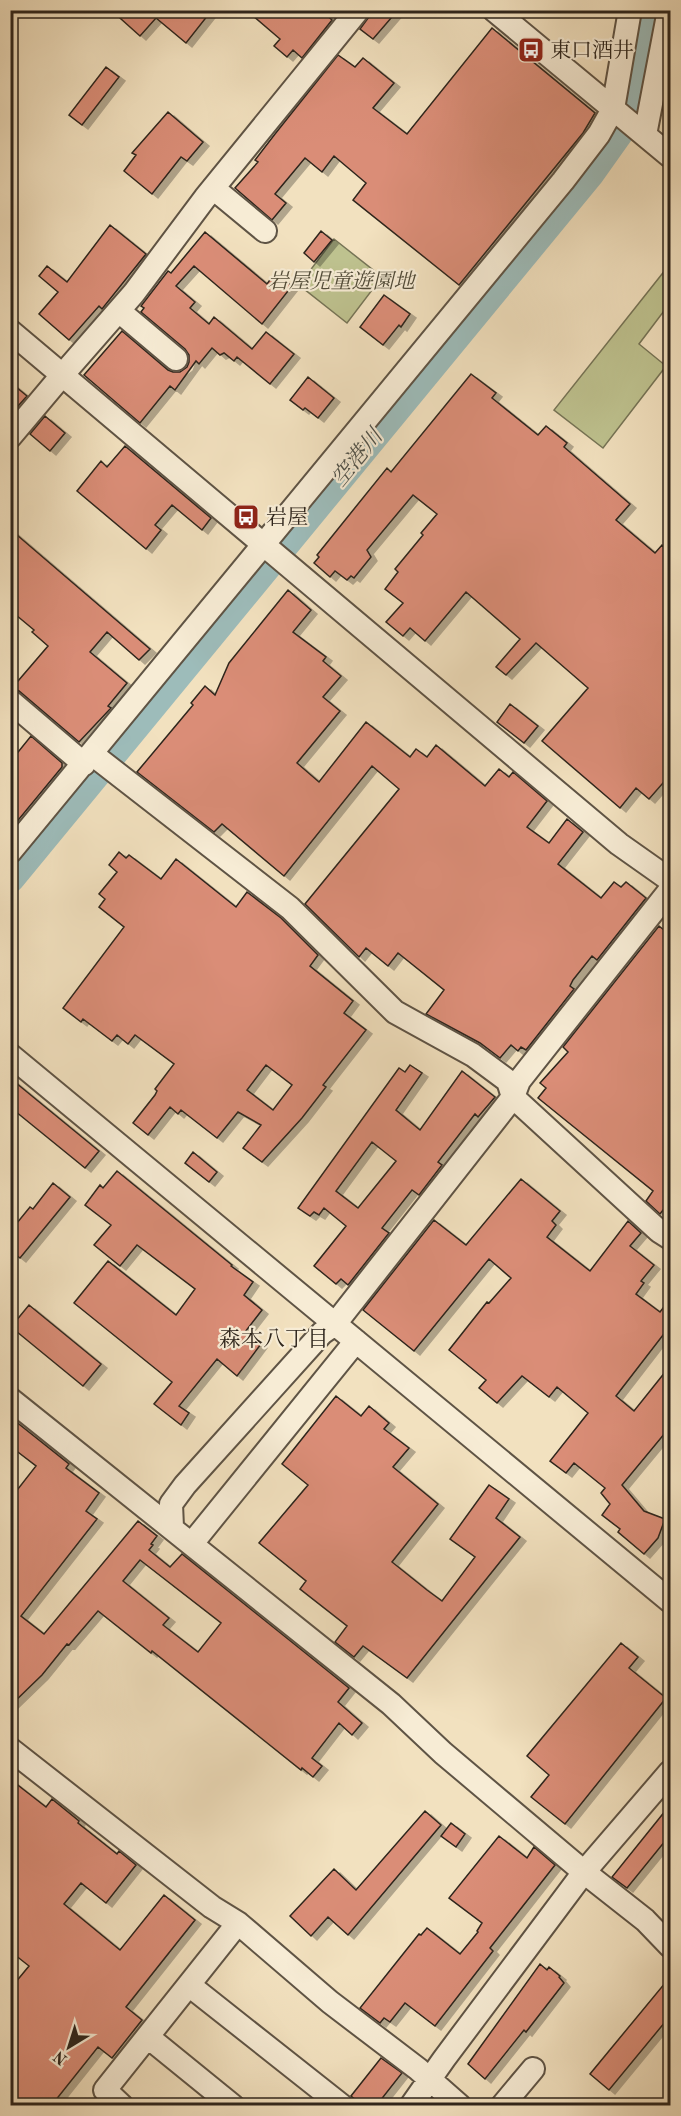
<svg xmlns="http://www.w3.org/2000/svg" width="681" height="2116" font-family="'Old Standard TT','Noto Serif JP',serif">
  <defs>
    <filter id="shadow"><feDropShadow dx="6" dy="4" stdDeviation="0" flood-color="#0004"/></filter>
  </defs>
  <rect width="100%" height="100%" fill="#f2e1bf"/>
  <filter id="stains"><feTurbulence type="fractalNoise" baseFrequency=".00333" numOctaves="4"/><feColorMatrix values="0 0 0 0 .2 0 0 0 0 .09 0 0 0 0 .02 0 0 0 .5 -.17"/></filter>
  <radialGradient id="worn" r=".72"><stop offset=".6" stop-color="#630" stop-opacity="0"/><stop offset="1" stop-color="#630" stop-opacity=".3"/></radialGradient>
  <path fill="#bec28f" stroke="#767456" stroke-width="1.5" d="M334,239L382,277L347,323L299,285Z
    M670,264V303L639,344L666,366L603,448L554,410Z"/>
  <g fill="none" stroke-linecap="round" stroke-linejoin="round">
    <path stroke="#9dbcba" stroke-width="30" d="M10,878L589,174L633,112L650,10"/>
  </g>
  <path fill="#da8d77" stroke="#2e251c" stroke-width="1.5" fill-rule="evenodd" filter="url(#shadow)" d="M111,10H212L186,43L156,18L140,36Z
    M246,10H321L332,20L302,58L293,50L287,57L274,46L280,39Z
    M374,10H398L373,39L360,29Z
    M492,28L595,113L583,133L459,285L353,200L366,183L334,156L322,172L305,158L275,194L286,203L272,220L235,188L258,162L255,160L275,134L338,55L355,67L363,58L394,83L373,108L407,134Z
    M106,67L119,77L82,125L69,115Z
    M168,112L203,142L187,161L181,157L152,194L124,171L136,155L132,153Z
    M110,225L146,254L102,309L99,306L69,340L39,314L58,292L39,276L47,266L67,282Z
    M321,231L332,240L314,262L304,253Z
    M205,232L267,284L275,273L292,286L262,324L194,266L176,286L195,302L190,308L209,324L214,317L252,349L266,332L294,354L270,384L237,357L234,361L224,353L220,355L212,348L199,364L196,361L175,390L170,386L140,423L84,375L122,331L168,370L173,372H180L187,367L189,362V355L185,349L141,312L144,308L141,306L168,271L171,273Z
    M384,295L410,314L401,327L399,325L383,345L360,327Z
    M471,374L496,393L492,398L538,435L546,426L567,443L564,447L630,504L616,520L655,553L662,545L670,552V775L649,799L636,788L620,808L542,741L588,688L536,643L506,675L496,667L520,639L466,592L425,641L410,628L403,636L386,622L403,603L385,589L398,572L395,569L423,535L421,533L437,514L413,495L367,550L371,557L354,578L351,576L347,580L335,571L330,577L314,563L319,557L317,555L387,468L391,472Z
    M308,377L334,398L318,418L305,408L303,410L290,400Z
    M10,382L27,396L10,415Z
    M45,416L65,433L50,451L30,434Z
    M125,446L211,518L202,530L172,505L155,525L161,530L146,549L77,491L101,461L107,467Z
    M10,529L150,649L139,660L107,632L90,652L127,683L108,706L111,708L79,742L19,691L12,688L48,646L32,632L34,630L10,610Z
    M288,590L311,610L293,632L326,657L323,661L341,676L323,697L340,711L297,763L319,782L366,722L410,757L416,749L427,757L436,745L485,786L499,769L509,777L513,772L547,801L527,827L549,843L567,819L583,832L558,864L601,898L614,882L621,887L626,882L646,898L597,960L592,956L573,980L570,986L574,989L526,1050L521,1047L518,1051L511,1045L500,1058L480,1043L426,1014L444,990L398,953L388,966L366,948L359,957L305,904L399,789L372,766L284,876L222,824L214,832L137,772L193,705L191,703L205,686L215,695L229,663Z
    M510,704L538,726L524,743L497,722Z
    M31,736L62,763V767L10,830V762Z
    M119,852L126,858L129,855L161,879L176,859L236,907L247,892L281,918L318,955L310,966L353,1001L344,1013L366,1030L323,1085L326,1087L302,1118L262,1162L243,1148L261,1125L238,1112L217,1138L181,1110L178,1114L170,1107L148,1135L133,1123L155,1095L157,1091L155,1089L174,1064L135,1035L128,1044L117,1035L112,1041L83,1019L81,1022L63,1008L124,927L99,907L105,899L99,894L117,872L109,865ZM266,1065L292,1085L273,1110L247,1090Z
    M659,926L670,935V1201L660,1214L646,1201L653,1191L538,1098L546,1088L540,1083L568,1052L563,1047Z
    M410,1065L422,1073L396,1110L420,1130L462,1071L495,1097L478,1117L475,1114L438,1162L442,1165L419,1195L412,1190L382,1228L389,1233L348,1285L341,1279L336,1284L314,1266L346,1226L324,1208L319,1215L314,1212L310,1216L298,1208L399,1068L405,1072ZM372,1142L396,1161L358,1208L336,1191Z
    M10,1078L99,1151L85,1168L10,1107Z
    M193,1152L217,1172L209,1182L185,1163Z
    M117,1171L232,1265L231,1266L253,1282L244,1295L262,1310L245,1332L261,1344L237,1376L217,1359L179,1406L189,1413L181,1425L154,1404L172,1382L74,1303L108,1261L176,1315L195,1289L137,1245L120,1266L94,1245L111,1225L85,1205L100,1185L103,1188Z
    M521,1179L560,1211L552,1221L556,1225L547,1237L590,1271L628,1221L641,1233L630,1246L654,1265L641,1281L644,1283L636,1294L660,1312L670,1299V1326L616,1396L634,1411L670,1366V1427L622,1485L644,1511L665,1519L658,1538L644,1554L618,1532L620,1529L602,1515L610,1504L601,1493L605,1488L574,1463L566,1473L550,1461L588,1413L557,1387L549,1397L522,1376L497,1403L479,1388L486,1380L449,1350L487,1302L489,1303L511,1278L489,1259L414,1351L363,1310L434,1220L466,1245Z
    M53,1183L70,1197L20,1258L10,1250V1217L17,1223L30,1207L33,1209Z
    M29,1305L101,1364L83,1386L11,1327Z
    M336,1396L361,1416L369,1406L389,1423L384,1429L409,1448L393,1467L438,1504L392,1562L427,1590L442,1601L475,1557L450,1539L489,1485L509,1499L496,1518L520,1537L407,1678L363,1646L354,1657L335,1642L347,1626L300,1589L306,1581L259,1543L308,1485L282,1464Z
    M10,1417L69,1464L66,1468L99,1493L86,1511L97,1519L21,1616L44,1634L138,1521L157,1536L151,1544L153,1545L149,1550L170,1567L182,1554L349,1688L338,1702L362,1723L352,1735L339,1723L312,1758L322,1766L313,1777L302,1768L301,1770L152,1651L151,1653L98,1611L69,1645L67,1644L42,1675L10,1706V1483L18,1489L36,1466L10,1446ZM140,1560L221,1623L198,1652L163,1625L169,1618L123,1581Z
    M621,1643L638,1657L629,1668L666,1698L565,1824L531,1797L549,1775L527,1756Z
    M10,1779L46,1807L52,1799L79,1821L78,1823L117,1854L119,1851L136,1865L106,1903L81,1883L64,1904L120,1950L164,1895L195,1920L126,2007L142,2020L112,2058L98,2047L51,2106H10V2088L16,2081L10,2076V1989L29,1966L10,1951Z
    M670,1805V1835L627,1888L612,1877Z
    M425,1811L441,1825L348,1935L328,1917L311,1936L290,1916L334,1869L356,1890Z
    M451,1823L465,1834L456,1847L441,1836Z
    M499,1836L527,1858L534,1847L555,1865L490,1948L493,1951L435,2026L405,2003L390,2022L384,2018L380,2023L360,2008L419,1934L421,1935L427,1928L460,1954L478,1932L477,1931L482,1923L449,1898Z
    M540,1964L547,1970L549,1967L560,1976L559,1977L564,1983L526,2032L524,2030L485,2079L468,2064Z
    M670,1977V2016L609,2090L590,2074Z
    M381,2058L402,2073L376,2106H363L351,2096Z"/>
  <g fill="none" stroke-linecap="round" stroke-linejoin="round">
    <g stroke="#5f5445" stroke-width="26">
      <path id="minor" d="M494,10L670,156
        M645,135L669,10
        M213,188L265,231
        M119,311L176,359
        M10,331L619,844L670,880
        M10,437L58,380L134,293L205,198L358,10
        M10,701L84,764
        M92,754L290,908L395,1012L473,1055L508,1081L513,1097L659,1231L670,1238
        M10,852L563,181L599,134L613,109L630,10
        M10,1055L670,1601
        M10,1399L391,1704L443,1753L584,1872L645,1920L670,1946
        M172,1527L171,1504L185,1485L322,1333L335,1324L513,1097L519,1081L670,890
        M198,1536L356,1341
        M10,1749L212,1907L238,1923L330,2002L418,2069L460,2106
        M189,1985L342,2106
        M148,2037L233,2106
        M122,2106L105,2090L238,1923
        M411,2106L444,2059L584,1872L670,1772
        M502,2106L533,2069"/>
    </g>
    <use href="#minor" stroke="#f7ecd5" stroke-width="22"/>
  </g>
  <defs>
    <g id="bus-square" transform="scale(1.35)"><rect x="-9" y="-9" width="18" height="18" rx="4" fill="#8f2418" stroke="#f7ecd5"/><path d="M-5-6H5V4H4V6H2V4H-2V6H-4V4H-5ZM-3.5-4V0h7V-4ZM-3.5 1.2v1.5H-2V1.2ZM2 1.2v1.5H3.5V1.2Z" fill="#fff"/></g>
  </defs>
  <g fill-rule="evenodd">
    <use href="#bus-square" x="531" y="50"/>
    <use href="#bus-square" x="246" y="517"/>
  </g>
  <g text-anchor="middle" stroke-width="4.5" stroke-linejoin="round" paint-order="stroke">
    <g font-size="21" fill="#2e251c" stroke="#f7ecd5" text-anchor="start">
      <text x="550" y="57">東口酒井</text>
      <text x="266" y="524">岩屋</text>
    </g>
    <g font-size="21" font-style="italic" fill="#524c39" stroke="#f7ecd5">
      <text x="341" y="288">岩屋児童遊園地</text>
    </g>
    <g font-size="22" font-style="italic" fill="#4f524b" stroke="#f7ecd5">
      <text transform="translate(356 457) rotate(-51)" y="8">空港川</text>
    </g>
    <g font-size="22" fill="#2e251c" stroke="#f7ecd5">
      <text x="274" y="1346">森本八丁目</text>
    </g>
  </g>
  <rect width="681" height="2116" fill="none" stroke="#f2e1bf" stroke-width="36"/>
  <rect x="12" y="12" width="657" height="2092" fill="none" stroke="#2e251c" stroke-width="3"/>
  <rect x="18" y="18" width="645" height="2080" fill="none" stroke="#2e251c" stroke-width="1.5"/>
  <g transform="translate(69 2047) rotate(218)" stroke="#f7ecd5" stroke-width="4.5" paint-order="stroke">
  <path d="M0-4.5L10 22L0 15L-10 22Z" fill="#2e251c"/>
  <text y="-9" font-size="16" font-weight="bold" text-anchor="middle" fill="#2e251c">N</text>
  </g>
  <rect width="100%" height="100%" filter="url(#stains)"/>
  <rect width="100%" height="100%" fill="url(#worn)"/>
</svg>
